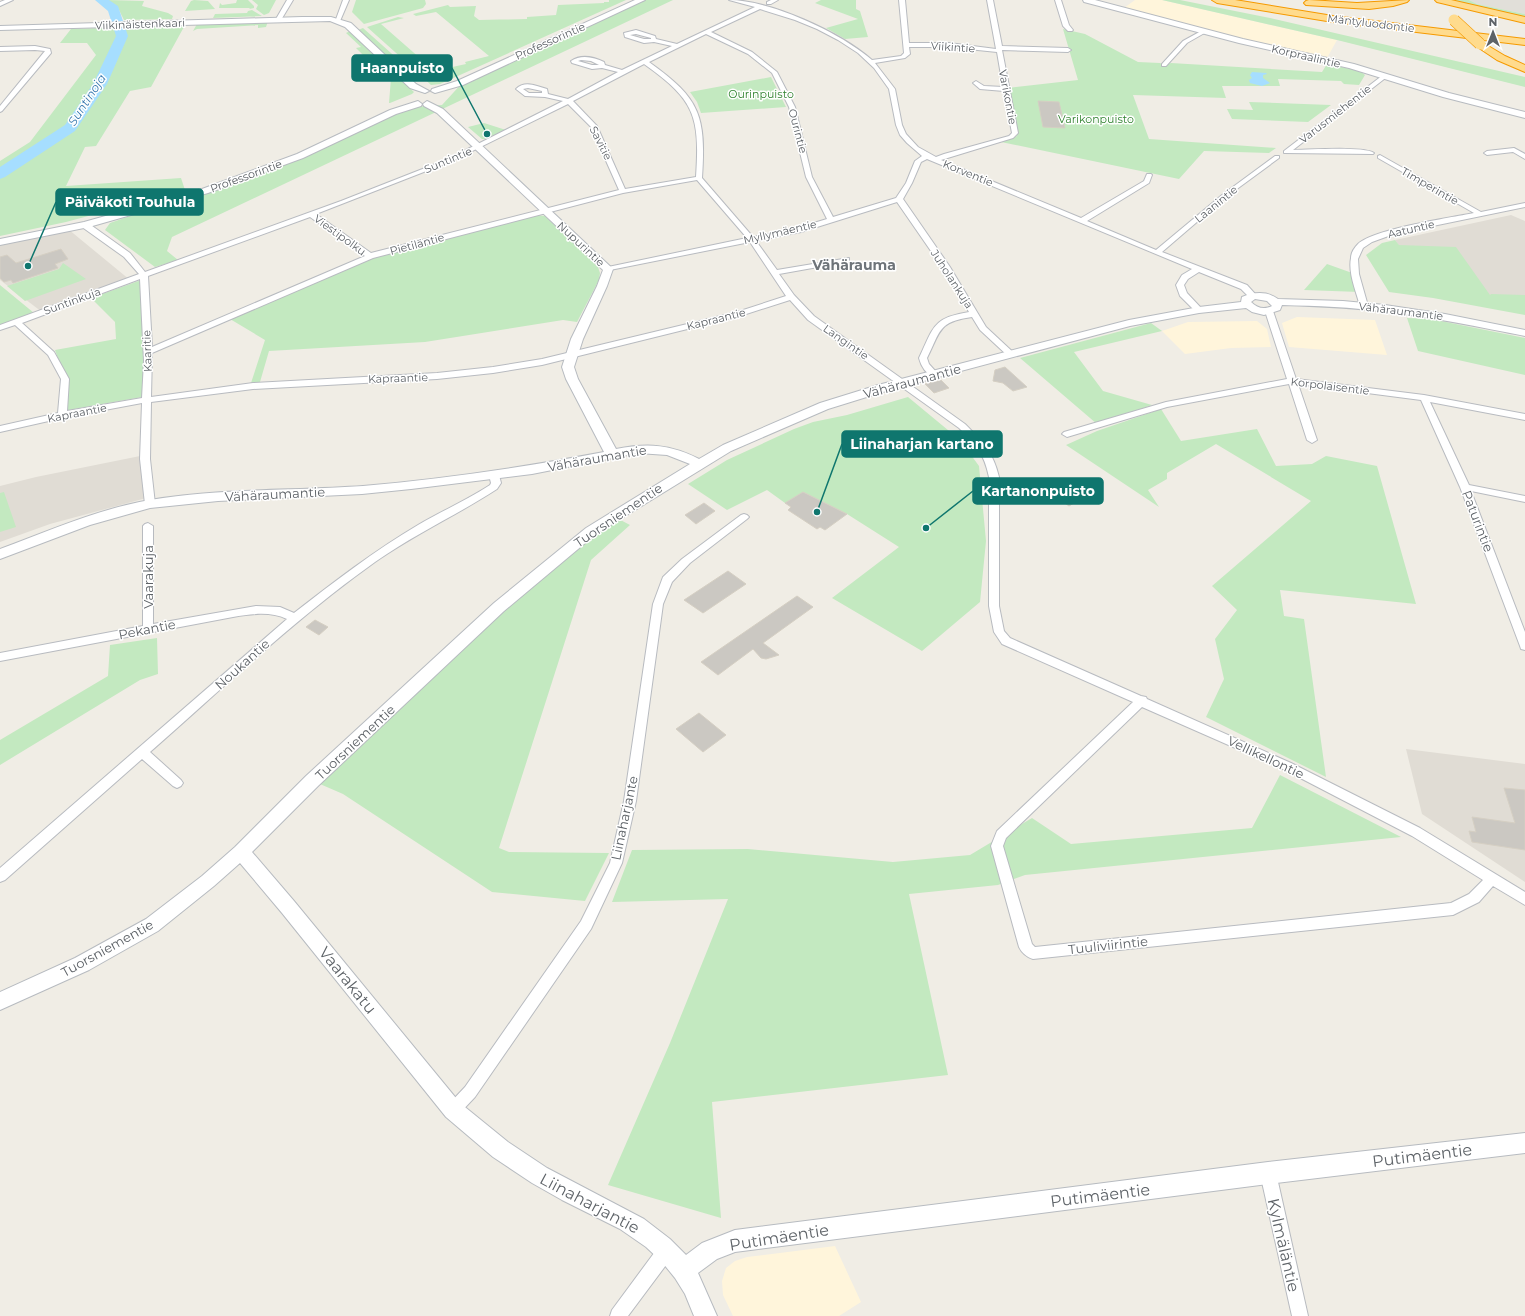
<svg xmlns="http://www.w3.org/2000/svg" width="1525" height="1316" font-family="Montserrat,sans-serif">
  <rect width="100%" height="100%" fill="#f0ede5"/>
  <path fill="#fff5db" d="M1135,0H1162L1337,40L1327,58L1274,47L1124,8Z
    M1297,317L1375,320L1387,355L1289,347L1282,323Z
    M1257,321L1267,329L1271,347L1231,348L1185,354L1162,331L1188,322Z
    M835,1246L861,1302L839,1316H733L723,1295L722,1281L726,1268L735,1261L747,1257Z"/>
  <path fill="#e1dfd9" d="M1469,0H1525V14L1477,4Z"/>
  <path fill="#e0dcd4" d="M1511,215L1525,221V311L1476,305L1402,250L1395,240Z
    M68,229L130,280L42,312L0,280V244Z
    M145,455L150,497L50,524L0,542V486L36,477Z
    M1406,749L1525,764V882L1422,814Z"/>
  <path fill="#c3e9c0" d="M107,0L144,1L142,6L168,13L173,16L172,19L124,20L118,8Z
    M194,0L208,1L215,9L185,11L191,1Z
    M237,0H248L254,6V8L249,9L250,8H219L220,3L222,5L236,3Z
    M252,0H276L269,13L264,15L256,9L258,5Z
    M356,0H425L426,4L423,8L364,24L352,12Z
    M609,0H626L440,84L431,85L417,72L432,69L434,71L466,64L465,62L489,56L436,12L416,16L413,14L448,5L450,7L476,6L474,16L479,20L527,19V17L556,15L558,5L604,3V2H609Z
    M643,0H673L172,237L167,251L178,260L155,267L105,230L110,223L290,160L411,107L442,105L464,81Z
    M821,0H856V9L860,11L868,37L845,39L826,28L858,19L815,3Z
    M1162,0H1180L1270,18L1525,77V87L1337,40Z
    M1445,0H1469L1477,4L1525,14V18Z
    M252,10L262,16L213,18L215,14L247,13L248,11Z
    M398,17L404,18L381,24L429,66L414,69L367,27Z
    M268,21L266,27L258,28V25L197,29L193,31L197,24Z
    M185,25L151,87L130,91L96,146L85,147L66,186L181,178L185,190L66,222L0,236V161L30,142L96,55L87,43H60L71,29Z
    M363,28L410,70L402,71L358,30Z
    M1063,29L1085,34L1138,62L1160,63L1164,65L1171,63L1322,72L1327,64L1360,71L1365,75L1359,85L1344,84L1341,81L1278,79L1280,86H1222L1226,98L1133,95L1149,139L1276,148L1269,153L1204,151L1179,179L1001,142L1017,136V130L1008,88L1078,80Z
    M350,31L385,65V66L376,68L356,48L361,47L346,33Z
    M384,71L392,72L414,92L412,94L390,103H389L391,78L388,75L381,74V72Z
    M771,77L786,107L701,113L697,102L690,92Z
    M1249,102L1331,105L1308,122L1232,119L1227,109L1253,110Z
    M484,123L506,130L485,139H482L468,127Z
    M536,215L545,216L598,267L600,273L599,280L577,322L563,320L425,342L269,351L260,382L251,383L265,340L230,319L338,272L374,258Z
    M1395,240L1399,245L1456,247L1490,295L1491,294L1525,295V315L1433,298L1389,292L1366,255L1382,243Z
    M63,263L86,279L25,301L7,286L59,269Z
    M1327,264L1355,274L1360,292L1304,290Z
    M144,279L148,396L63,411L65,379L55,350L116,339L115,322L91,298Z
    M0,285L34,313L0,325Z
    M1407,318L1431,319L1525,338V375L1418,351Z
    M1151,323L1162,331L1074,352L1103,391L1152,405L1097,424L1020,358Z
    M908,397L960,440L979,466L986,541L980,602L922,651L832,598L899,547L847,514L803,492L785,503L767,490L727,510L688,484L727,460L794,429L813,422L847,415Z
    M1161,409L1181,441L1257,429L1276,466L1312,464L1326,456L1377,466L1416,604L1280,590L1284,616L1304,619L1326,777L1206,717L1224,679L1215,639L1237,610L1212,586L1311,501L1216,444L1167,473V479L1148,490L1159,507L1066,445L1097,431Z
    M4,492L16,527L0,532V493Z
    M613,516L630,525L591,560L499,848L509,852L609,853L585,901L492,892L343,794L313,781L591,531Z
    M157,638L158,674L140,680L0,765V740L108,676L110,645Z
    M1280,775L1401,837L1025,875L998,885L909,894L948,1075L712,1102L721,1218L608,1185L670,1043L728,899L612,902L632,850L748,849L893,862L970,855L1032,818L1071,844L1252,828Z"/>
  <path fill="#a6deff" d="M1252,72L1266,73L1267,74L1263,75V78L1270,83L1262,86L1250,83L1249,80L1252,78L1250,75Z"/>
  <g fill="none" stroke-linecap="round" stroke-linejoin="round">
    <path fill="#a6deff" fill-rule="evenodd" d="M95,0H109L118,6L128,36L107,84L75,131L5,177L0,179V167L65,125L93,84L116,36L108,11Z"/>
  </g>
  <path fill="#cbc8c2" stroke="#d5cfc3" d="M1038,101L1059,102L1065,128L1043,127Z
    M61,249L68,259L55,264L58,268L13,283L11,280L4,282L0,278V257L7,255L16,263Z
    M1005,367L1027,387L1013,391L1003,383L993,381L995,370Z
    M941,380L949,388L934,393L925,384Z
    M1058,480L1084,497L1069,506L1044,489Z
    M803,492L847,514L825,530L820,527L817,529L788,510L791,507L785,503Z
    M704,503L715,511L696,524L685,515Z
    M728,571L746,584L703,613L684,600Z
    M797,596L813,607L763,643L779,655L766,659L761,658L753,649L718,675L701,662Z
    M315,620L328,627L319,635L306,627Z
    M699,713L726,735L703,752L676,729Z
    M1504,788L1525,790V850L1472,842L1469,831L1476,832L1472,817L1515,823Z"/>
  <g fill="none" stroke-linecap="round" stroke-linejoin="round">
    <g stroke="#b8bbc0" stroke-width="2">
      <path id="street" d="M5,0H13L0,6V2Z
        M287,0H293L281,20H277L276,19Z
        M343,0H349L340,21L335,22Z
        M729,0C770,0 840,32 872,60L901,56L904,53L899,0H905L909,43H949L996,49L987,0H993L1002,46L1068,48L1071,50L1068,52L1002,50L1018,133L1013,138L941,160L1081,218L1144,181L1147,174H1151L1152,175L1149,183L1087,221L1156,250L1222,195L1275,156H1279V158L1226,197L1162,252L1247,285L1257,296L1256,298H1250L1241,289L1199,272L1188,279L1184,285L1187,293L1203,310L1199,312H1196L1180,296L1176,285L1182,275L1192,269L927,159L921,162L912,183L903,199L950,267L986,327L1015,354L1014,356H1008L980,330L972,317C938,322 941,330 927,358L929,364L938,374L934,377C926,374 921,366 919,358C934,327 932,318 969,312L942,267L897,202L801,232L756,241L777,270L849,258V262H846L779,274L794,295L814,316L965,424C983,442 993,452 999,477V606L1004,631L1010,638L1141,696L1146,697L1147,699L1291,763L1420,828L1525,892V905L1493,886L1479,902L1453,915L1033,959C1027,957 1022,953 1019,947L991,846L997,831L1133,702L1002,644L994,632L989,606V477C984,453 976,445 959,428L808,320L790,300L740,316L542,365L493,373L437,379L253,389L151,402L150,459L155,504L150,507L145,504L140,459L142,403L62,418L0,432V426L58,413L61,379L48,355L15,325L0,330V325L139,274L124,257L82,227V223H88L130,253L145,272L341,201L448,159L563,101L545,97L525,96L516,89C525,80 536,86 547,89L548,94L568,99L618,72L602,68L592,69L572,63L571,61C581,54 594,57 604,62L605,65L622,70L672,46L654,42L644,43L625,37L624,33L636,30L655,36L656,39L677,44L755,7ZM760,9L795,20L817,29L838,40L858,53L874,68L889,89L896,125L900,135L907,143L922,156L915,161L906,183L896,198L833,217L812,177L795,107L777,72L752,52L711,32ZM636,34L651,38V39H644L630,35ZM706,34L748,54L772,73L789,107L806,177L827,219L797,228L753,237L702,178C706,116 701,99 649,62ZM909,47H949L997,52L1003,87L984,86L976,81L973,83L980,89L1004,91L1012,133L1009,136L944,154L936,157L918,147L906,134L902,125L895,89L875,63L905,58L910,54ZM581,60L591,61L599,65H592L578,61ZM644,64C695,100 700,116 696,177L625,189L597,126L573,101ZM528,88L542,91V93H529L523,89ZM568,104L591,127L619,190L371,253L316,214L452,161ZM697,180L747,238L608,267L604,269L605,271L750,242L786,296L737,312L542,359L493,367L437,373L253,383L151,397L152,353L373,258L623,193ZM310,217L365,256L152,347L148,276ZM140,279L144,361L142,398L67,411L69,379L54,352L22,323ZM1142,707L1283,769L1412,836L1483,880L1469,894L1451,903L1035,947L1032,944L1003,846L1006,838Z
        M771,0H778L771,4H767V2Z
        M1055,0H1061L1069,25L1073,30L1072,31H1068L1063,26Z
        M1203,30L1208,31L1187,43L1166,66H1162V64L1183,41Z
        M35,46L50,49L51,53L2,111L0,112V106L45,51L35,50L0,51V47Z
        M1383,75L1388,76L1293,150C1308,150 1364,146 1374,153L1373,154L1284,153V151Z
        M1514,148L1525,154V159L1513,152L1487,155L1484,153L1487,151Z
        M1380,155L1481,212L1525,203V207L1394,234L1372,242L1363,248L1358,259L1359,274L1368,306L1364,308L1360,306C1356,291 1348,273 1351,258C1351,253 1354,248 1358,244C1374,229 1449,218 1474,213L1378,158V156Z
        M1266,309H1272L1273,311L1296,379L1424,395L1525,414V420L1430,402L1469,485L1525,496V502L1471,491L1525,632V650L1521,649L1520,646L1460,487L1421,400L1298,384L1317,440L1312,443L1307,440L1289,384L1167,407L1067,437L1062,434L1064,432L1166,402L1287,379L1265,311Z
        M494,472L499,475L501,483L497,489C457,515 415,534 375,562C295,619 224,687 150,752L181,780L183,783L181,786L177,788L173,786L142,759L5,880L0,882V868L287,619C270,611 251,614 233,617L0,661V653L143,626V526L145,524L148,523L153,526V624L256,606L280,607L294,613C334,582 374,551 418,525C442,511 467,500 490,485L491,483L489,475Z
        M744,514L747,515L749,517L747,519L690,563L672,582L663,604L636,801L622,863L591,929L475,1097L458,1115L453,1117L448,1115L446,1110L448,1105L465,1087L581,921L610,863L624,801L653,604L663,577L682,559L741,515Z
        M1268,1165L1273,1168L1276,1173L1308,1316H1292L1260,1173L1263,1168Z
        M666,1243L672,1245L674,1251L672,1257L628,1316H610L612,1310L660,1245Z"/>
    </g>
    <g stroke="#b7bbc0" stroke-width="2">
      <path id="secondary" d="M635,0H645L463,85L435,93L431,91L432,89L457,81Z
        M1083,0H1095L1243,39L1354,64L1449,93L1525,112V118L1443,97L1349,68L1239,43L1084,2Z
        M302,17H331L351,23L416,84L429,91L425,93L410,88L345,27L330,21L0,30V26Z
        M418,101L422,104L421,106L396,114L303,158L208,193L89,227L0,245V239L84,222L202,189L297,154L390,110Z
        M427,101L443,109L613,269L607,286L583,339L574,367L578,379L616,449C647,443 670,444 699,459L723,445L820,403L878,385L1129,320L1199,307L1241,302L1242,297C1254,292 1267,291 1278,299L1343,301L1385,305L1445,314L1525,330V336C1479,327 1433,317 1386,312C1352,307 1317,306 1282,305L1280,310L1264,315L1252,312L1246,308L1199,313L1130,326L886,391L828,409L731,451L596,534L504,611L318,786L252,852L294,901L460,1103L508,1142L547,1168L644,1219L670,1239L686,1255L702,1243L735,1230L1268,1162L1525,1133V1153L1268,1184L735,1252L717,1259L698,1273L717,1316H694L685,1294L675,1278L662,1262L646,1247L620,1229L562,1200L532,1183L493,1157L446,1117L282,913L240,863L214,886L158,931L89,970L0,1010V992L75,958L146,919L202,876L235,847L306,776L494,603L586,528L690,464L667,455L638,453L532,474L411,489L362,494L218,501L150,508L90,525L0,559V549C49,531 98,509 150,500C220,488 292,491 363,486C444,479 525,467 604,452L566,379L562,367L571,339L597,286L603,270L437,113L424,106L423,104ZM1255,299L1267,301L1272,306C1264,310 1257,308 1251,302Z"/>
    </g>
    <g stroke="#f59a00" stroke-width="2">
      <path id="highway" d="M1212,0H1235L1333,16L1525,39V45L1333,22L1217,3Z
        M1309,0L1357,3L1409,0L1407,2L1393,6L1369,9L1306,5L1304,3L1306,1Z
        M1435,0H1451L1525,17V23L1437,2Z
        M1480,41L1505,56L1525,65V72L1497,60L1476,46L1475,44L1476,42Z"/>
    </g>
    <use href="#street" fill="#fff" fill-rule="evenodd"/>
    <use href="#secondary" fill="#fff" fill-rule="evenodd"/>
    <use href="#highway" fill="#ffdb8d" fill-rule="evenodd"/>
    <g stroke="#f59a00" stroke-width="12" stroke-linecap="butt">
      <path id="highway-bridge" d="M1454,20L1480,44"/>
    </g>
    <use href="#highway-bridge" stroke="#ffdb8d" stroke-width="11"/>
  </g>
  <g text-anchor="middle" stroke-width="3" stroke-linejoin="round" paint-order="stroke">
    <g font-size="11" fill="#5d6267" stroke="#fff">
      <text transform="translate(1371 23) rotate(7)" y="4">Mäntyluodontie</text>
      <text transform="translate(140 24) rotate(-2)" y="4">Viikinäistenkaari</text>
      <text transform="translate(550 41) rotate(-24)" y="4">Professorintie</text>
      <text transform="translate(953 47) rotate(4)" y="4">Viikintie</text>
      <text transform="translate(1306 56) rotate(13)" y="4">Korpraalintie</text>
      <text transform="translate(1008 97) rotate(79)" y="4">Varikontie</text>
      <text transform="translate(1335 114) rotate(-38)" y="4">Varusmiehentie</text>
      <text transform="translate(798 131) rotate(75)" y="4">Ourintie</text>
      <text transform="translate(601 143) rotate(63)" y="4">Savitie</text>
      <text transform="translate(448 160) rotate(-23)" y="4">Suntintie</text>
      <text transform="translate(968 173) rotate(22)" y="4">Korventie</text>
      <text transform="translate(246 176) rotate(-20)" y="4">Professorintie</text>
      <text transform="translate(1430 186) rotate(30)" y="4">Timperintie</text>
      <text transform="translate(1216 204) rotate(-39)" y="4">Laanintie</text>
      <text transform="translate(1411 229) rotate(-13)" y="4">Aatuntie</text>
      <text transform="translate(780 232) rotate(-13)" y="4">Myllymäentie</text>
      <text transform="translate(340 235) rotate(36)" y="4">Viestipolku</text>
      <text transform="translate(417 244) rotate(-15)" y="4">Pietiläntie</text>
      <text transform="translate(581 244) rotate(43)" y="4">Nupurintie</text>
      <text transform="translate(952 279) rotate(57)" y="4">Juholankuja</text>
      <text transform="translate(72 301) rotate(-20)" y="4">Suntinkuja</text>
      <text transform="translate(1401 311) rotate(7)" y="4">Vähäraumantie</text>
      <text transform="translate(716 319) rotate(-14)" y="4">Kapraantie</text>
      <text transform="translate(846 342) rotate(35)" y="4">Langintie</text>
      <text transform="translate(147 351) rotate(-92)" y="4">Kaaritie</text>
      <text transform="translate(398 378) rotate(-2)" y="4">Kapraantie</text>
      <text transform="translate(1330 386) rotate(7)" y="4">Korpolaisentie</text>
      <text transform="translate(77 413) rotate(-11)" y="4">Kapraantie</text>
    </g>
    <g font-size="11" fill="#30832f" stroke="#fff">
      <text x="761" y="98">Ourinpuisto</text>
      <text x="1096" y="123">Varikonpuisto</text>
    </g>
    <g font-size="12" font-style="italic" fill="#397ab0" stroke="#fff">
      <text transform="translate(87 100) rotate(-57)" y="4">Suntinoja</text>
    </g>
    <g font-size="13" fill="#5d6267" stroke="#fff">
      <text transform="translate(912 381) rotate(-15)" y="5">Vähäraumantie</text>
      <text transform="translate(597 458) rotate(-10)" y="5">Vähäraumantie</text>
      <text transform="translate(275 494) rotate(-3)" y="5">Vähäraumantie</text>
      <text transform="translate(618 515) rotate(-34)" y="5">Tuorsniementie</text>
      <text transform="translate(1478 521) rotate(69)" y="5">Paturintie</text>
      <text transform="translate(148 577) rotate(-90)" y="5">Vaarakuja</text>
      <text transform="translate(147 629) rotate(-11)" y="5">Pekantie</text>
      <text transform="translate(242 664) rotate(-42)" y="5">Noukantie</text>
      <text transform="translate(355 742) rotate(-43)" y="5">Tuorsniementie</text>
      <text transform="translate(1266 757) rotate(25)" y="5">Vellikellontie</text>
      <text transform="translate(624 818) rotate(-78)" y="5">Liinaharjante</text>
      <text transform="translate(1108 945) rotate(-6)" y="5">Tuuliviirintie</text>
      <text transform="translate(107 948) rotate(-29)" y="5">Tuorsniementie</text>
    </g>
    <g font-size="14" font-weight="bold" fill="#6e7479" stroke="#fff">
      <text x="854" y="270">Vähärauma</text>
    </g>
    <g font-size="16" fill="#5d6267" stroke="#fff">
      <text transform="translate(348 980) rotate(51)" y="6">Vaarakatu</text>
      <text transform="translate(1422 1155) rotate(-7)" y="6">Putimäentie</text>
      <text transform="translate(1100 1195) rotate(-7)" y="6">Putimäentie</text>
      <text transform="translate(590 1203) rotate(28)" y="6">Liinaharjantie</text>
      <text transform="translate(779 1237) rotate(-9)" y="6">Putimäentie</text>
      <text transform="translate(1284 1245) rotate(77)" y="6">Kylmäläntie</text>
    </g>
  </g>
  <path fill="none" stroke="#0f766e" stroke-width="1.5" d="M487 134L452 68M28 266L56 202M817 512L842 444M926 528L973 491"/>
  <g fill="#0f766e" stroke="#fff" stroke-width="1.5">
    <circle cx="487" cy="134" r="4"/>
    <circle cx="28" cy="266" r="4"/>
    <circle cx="817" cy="512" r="4"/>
    <circle cx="926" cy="528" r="4"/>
  </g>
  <g fill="#0f766e" stroke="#0f766e" stroke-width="1.5">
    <rect x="352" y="55" width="100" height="26" rx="4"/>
    <rect x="56" y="189" width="147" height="26" rx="4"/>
    <rect x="842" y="431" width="160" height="26" rx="4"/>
    <rect x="973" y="478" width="130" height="26" rx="4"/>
  </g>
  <g font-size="14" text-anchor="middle" font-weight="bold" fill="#fff">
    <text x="402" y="73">Haanpuisto</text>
    <text x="130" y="207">Päiväkoti Touhula</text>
    <text x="922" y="449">Liinaharjan kartano</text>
    <text x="1038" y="496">Kartanonpuisto</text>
  </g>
  <g transform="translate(1493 32)" stroke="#ffffff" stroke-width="3" paint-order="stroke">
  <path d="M0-3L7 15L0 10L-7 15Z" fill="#5d6267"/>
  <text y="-6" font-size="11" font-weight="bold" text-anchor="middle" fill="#5d6267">N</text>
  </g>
</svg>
